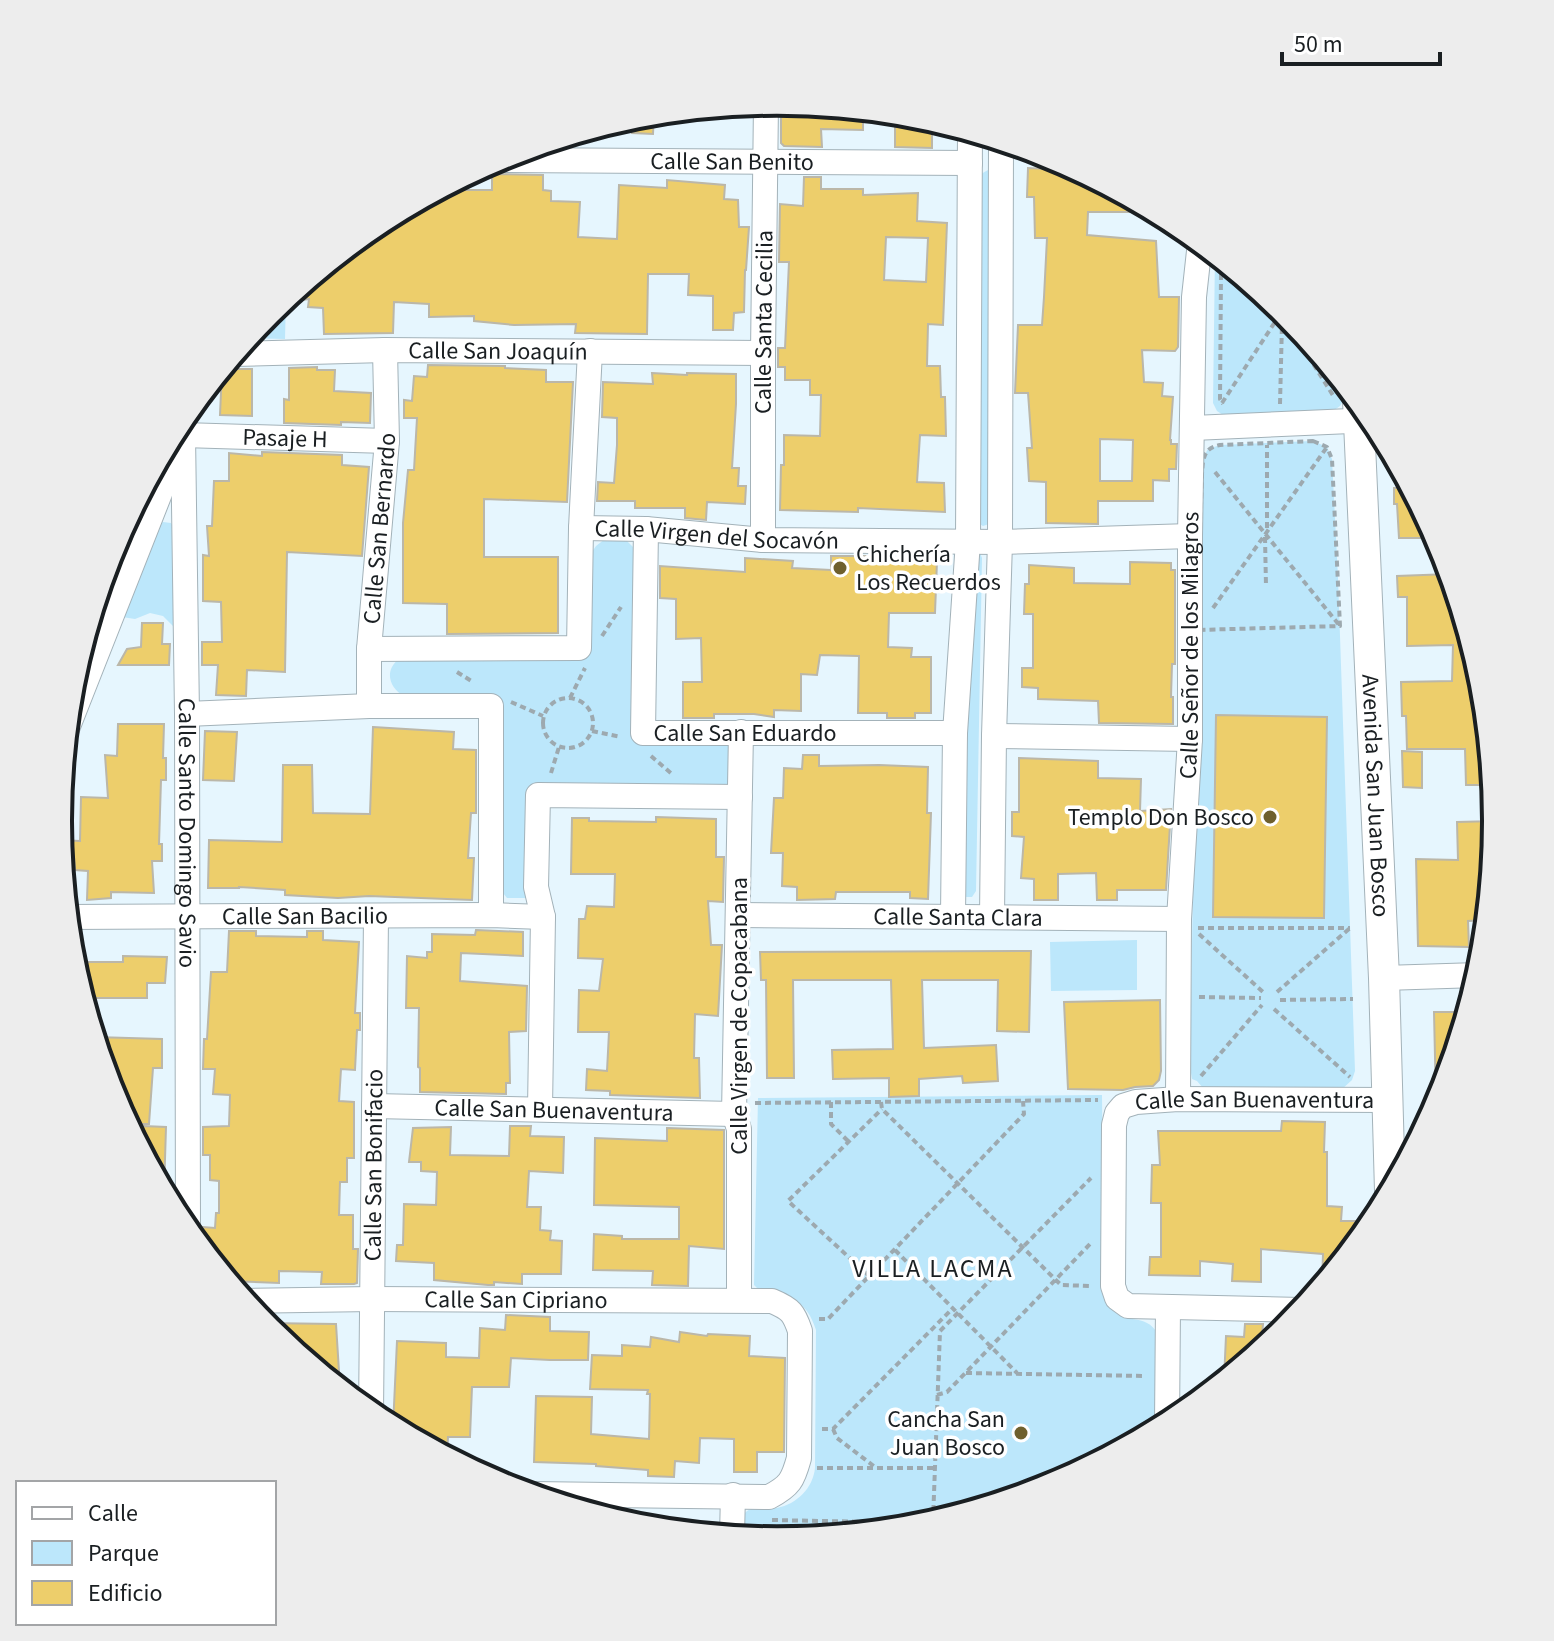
<svg xmlns="http://www.w3.org/2000/svg" width="1554" height="1641" font-family="'Source Sans 3',sans-serif">
  <rect width="100%" height="100%" fill="#e6f6fe"/>
  <path fill="#bce7fb" d="M988,170L991,171L989,524L983,526L978,523L981,174Z
    M1215,254L1286,312L1343,383L1344,399L1340,406L1333,411L1223,415L1217,411L1213,403Z
    M286,298L285,339L247,338L269,312Z
    M1313,441L1327,447L1332,459L1338,578L1355,1071L1352,1080L1341,1090L1203,1088L1197,1081L1192,1079L1190,1067L1200,463L1208,449L1220,445Z
    M142,490L80,654L113,545Z
    M163,522L171,523L175,529L173,626L163,616L150,613L135,619L122,617L158,525Z
    M605,539L627,541L634,548L635,554L632,734L730,743L736,787L550,788L531,896L525,898H507L503,893L502,887L499,704L404,696C389,688 384,670 399,659L578,658L592,552L596,546Z
    M980,553L982,558L976,891L972,897H966L962,893L967,557Z
    M1137,940V990L1051,991L1050,942Z
    M1102,1095L1104,1298C1121,1330 1141,1310 1156,1331L1155,1430L1052,1485L917,1526L892,1528L743,1526C743,1522 744,1515 745,1513C752,1505 768,1509 777,1508C797,1504 813,1488 815,1468L816,1330C806,1298 787,1295 758,1289L754,1285L758,1098Z"/>
  <path fill="#edce6b" stroke="#bbb7a9" stroke-width="2" fill-rule="evenodd" d="M821,106L863,110V130L821,129L822,147L784,146L781,143V112H821Z
    M895,113L918,115L932,120V148L895,147Z
    M654,114L653,134L632,133L633,117Z
    M1048,155L1156,212H1088L1087,235L1156,241L1159,297H1179L1178,347L1175,351L1142,350L1144,382L1163,383L1162,396L1173,397L1170,440H1171V444H1177L1176,469H1169V481L1153,480V501H1098V524L1046,523V482L1029,481L1027,448H1032L1028,393H1015L1018,325H1042L1044,297L1047,238H1035L1034,197H1027L1028,168L1048,169ZM1100,439L1133,440L1132,481H1100Z
    M492,174L543,175V190L551,191V201L580,202L578,237L617,239L619,185L667,188V180L725,185L724,199L738,200L739,227H749L746,270H745L744,312L734,313L733,330H713V296L688,295L689,274H648L647,334L575,333L576,324L514,325L474,321V316L429,317V304L394,302L393,333L324,334L323,308L308,307L309,299L280,303L378,222L439,190H492Z
    M804,177H821V189H863V195L918,193L917,221L947,223L943,325L928,324L927,366H940L941,397H945L946,436L920,435L917,482L944,483L945,512L858,508V512L780,510L781,465H784V435L820,436L821,395H810V380H785V367H778V348H785L789,262H779L780,204L803,206ZM886,237L928,238L926,282L884,280Z
    M225,365L234,369H252V416L220,415L222,369Z
    M428,365L505,366V368L546,370V382H573L567,502L484,499V557H558V633L447,634V604L403,603V523L408,470H414L417,418H404V400L412,401L414,376L427,377Z
    M317,367V370H335L334,391L371,393L370,423L341,422V425L284,423V399L289,400V368Z
    M652,373L687,375V373L736,374V404L732,468H739L738,486H746L745,504L707,502L706,520L685,518V508H635V501H597L598,482L614,483L617,445V418L602,417L603,382L653,384Z
    M262,452L342,455V465L369,467L362,556L287,552L285,672L247,670L246,696L216,695L218,665H202V642H222L221,602L203,601V555L209,556L207,526H212L214,481H229V453L262,456Z
    M1394,488H1410L1437,538H1399L1397,504H1394Z
    M831,556H879V558L937,561L935,613H889L888,647L912,648L911,657H931V713H915V718H887V713H858L859,656L820,655L817,675L801,674V711L774,710V717L754,714H714V718H683V682H702L701,638L676,639V599L660,598V566L745,572V558L793,561L792,568L831,570Z
    M1130,562L1171,563V570H1175V664H1172L1171,697H1173V724L1099,723L1098,701L1038,699V688L1022,687V668H1033V614H1024L1025,584H1029V565L1074,568V583L1130,584Z
    M1450,574L1482,681L1492,785H1466L1465,749H1407L1406,716H1402L1401,682L1452,681L1453,645L1407,646V597H1398L1397,576Z
    M142,623H163L162,644H170L169,665H118L127,649L141,647Z
    M1216,715L1327,717L1324,918L1213,917Z
    M118,724H164L163,758H166V780H161L159,844H162V861H152L154,893L111,892V898L87,900L88,871L75,870L74,857L62,856L60,840L80,841L81,797L108,798L105,755L117,756Z
    M373,727L454,732L453,749L476,750V813H471L468,858H474L472,900L369,896L338,898L285,895V890L239,887V888H208L209,840L282,842L283,765H312L313,813L370,814Z
    M205,731L237,732L234,781L203,780Z
    M1402,751L1422,752V788L1403,787Z
    M803,755H819V766L879,765L928,767L927,813H931L928,899L910,898V892H836L835,899L797,900V887L782,886L783,853H771L774,798H783L784,768L802,769Z
    M1019,758L1098,761V778L1141,779L1140,811L1171,809L1166,890H1117V900H1097L1096,873L1058,874V900H1034V879L1021,878L1024,837L1012,836V812H1019Z
    M656,817L716,819V857H724L723,902L708,901L711,945H722L718,1016L695,1014L694,1058H699L700,1098L610,1095V1091L586,1090L587,1069L607,1071L609,1032H578L579,990L599,991L603,959L578,958L579,919H585L587,906L614,907L615,874H571L572,818H589V821L656,822Z
    M1496,821L1486,920L1468,921L1469,947L1418,946L1416,859L1458,860L1457,822Z
    M476,930L523,932V956L461,953L460,981L527,986L526,1031L509,1032L510,1083H506V1094L420,1092V1068L418,1067L419,1008H406L407,956L427,958V952H432V934L475,935Z
    M229,931H256V936L307,937V931H323V940L359,942L355,1013H360V1030H357L355,1070L341,1069L339,1101L354,1102V1158H347V1182H340L339,1215H353V1249H358L357,1283L354,1284H321L322,1272L279,1271V1283L229,1281L200,1246L203,1227L215,1228L216,1213H219V1181L210,1180V1155H203V1127L229,1126L230,1095L213,1094L215,1069H203L204,1039H207L211,972H227Z
    M1031,951L1029,1032L997,1031L998,980H922L924,1048L996,1045L998,1081L963,1083L962,1076L919,1079V1096L889,1097V1078L833,1079L832,1050L893,1049L891,980H793L794,1078H767L766,980H761L760,952Z
    M123,956L167,957L165,983H147V998H94L93,1021H90L72,962H123Z
    M1160,1000L1161,1071L1159,1080L1153,1086L1135,1087L1123,1090L1068,1089L1064,1002Z
    M1434,1012H1467L1438,1102H1436Z
    M95,1037L162,1039V1068H153L149,1124H128L113,1095Z
    M1282,1121L1325,1122L1324,1152H1327V1206L1342,1207L1341,1221H1356L1354,1245L1352,1248L1341,1247V1261L1322,1284L1323,1254L1261,1249V1282L1232,1281L1233,1264L1200,1261V1276L1149,1275L1150,1257H1161V1203H1151L1152,1165H1160L1158,1131H1281Z
    M143,1126L166,1127L164,1192L143,1152Z
    M510,1126H531L530,1136L564,1137L563,1173L529,1171L527,1207H541L540,1230L551,1231L550,1240L562,1241L561,1274H522V1284L494,1282V1285H488L434,1280V1263L396,1261L397,1245H403L404,1204L436,1205L437,1172L421,1171V1162H409L413,1128L451,1127L450,1155L509,1156Z
    M667,1128L724,1130V1249L689,1246L688,1286L652,1285L653,1271L593,1270L594,1234L622,1236V1239H679V1207L594,1205L595,1138L667,1141Z
    M506,1315L550,1317V1331L589,1332L588,1360H550L511,1358L509,1387H472L470,1437H448L447,1456L393,1427L397,1341L446,1343V1357L479,1358L480,1328L505,1330Z
    M264,1323L336,1324L340,1387L268,1329Z
    M1245,1324H1263L1261,1349L1224,1380L1226,1336L1244,1337Z
    M680,1332L707,1336L708,1334L750,1336L749,1356L785,1358L784,1452H757V1472H734V1439L700,1438L699,1463L675,1461L674,1477L648,1476V1470L596,1466V1464L534,1462L536,1396L592,1397L591,1434L649,1439L650,1394H647L648,1390L590,1389L592,1355L622,1356V1345L650,1347L651,1337L679,1342Z"/>
  <g fill="none" stroke-linecap="round" stroke-linejoin="round">
    <g stroke="#a3b2b9" stroke-width="26">
      <g id="minor">
        <path id="s1" d="M496,160L970,163"/>
        <path id="s2" d="M234,354L385,350L763,353"/>
        <path d="M1193,428L1374,420"/>
        <path id="s3" d="M183,435L187,714L188,1230"/>
        <path id="s4" d="M183,435L387,441"/>
        <path id="s5" d="M581,528L646,529L763,540L1000,542L1190,536"/>
        <path id="s6" d="M646,529L643,733H955"/>
        <path id="s7" d="M763,540V353L766,103"/>
        <path d="M369,649L579,648L581,528L590,351"/>
        <path id="s8" d="M369,706V649L387,441L385,350"/>
        <path d="M187,714L369,706H491V915"/>
        <path d="M67,729L183,435L186,412"/>
        <path d="M994,736L1190,739"/>
        <path id="s9" d="M738,915L1179,919"/>
        <path d="M953,916L955,733L968,541L970,131"/>
        <path id="s10" d="M67,917L491,915L543,917"/>
        <path d="M992,917L994,736L1000,542L1001,141"/>
        <path d="M1384,978L1478,975"/>
        <path id="s11" d="M1178,1099L1179,919L1190,739V536L1194,297L1200,242"/>
        <path id="s12" d="M374,1106L734,1114"/>
        <path d="M540,1109L543,917L536,887L538,795L740,797"/>
        <path d="M739,1300V1129L734,1114L741,732"/>
        <path id="s13" d="M246,1301L372,1299L772,1301C791,1309 794,1313 800,1331L799,1458C793,1480 790,1486 769,1497L532,1494"/>
        <path id="s14" d="M1301,1310L1128,1306L1117,1298L1113,1286L1114,1125L1117,1113L1123,1106L1136,1102L1178,1099L1387,1100"/>
        <path id="s15" d="M371,1413L376,916"/>
        <path d="M1167,1423L1168,1307"/>
        <path d="M732,1535L733,1495"/>
      </g>
    </g>
    <g stroke="#a3b2b9" stroke-width="32">
      <g id="tertiary">
        <path id="s16" d="M1358,400L1384,978L1390,1191"/>
      </g>
    </g>
    <path stroke="#9da9af" stroke-width="4" stroke-dasharray="6 4" stroke-linecap="butt" d="M1221,274L1220,399L1223,404
      M1275,304L1270,312L1275,322L1285,323L1291,318
      M1287,322L1334,397
      M1336,374V386
      M1222,403L1275,322
      M1280,404L1282,323
      M1313,441L1327,447L1332,459L1340,626L1197,630L1202,474C1203,459 1203,448 1220,445Z
      M1215,472L1340,626
      M1267,528V445
      M1265,537L1266,586
      M1213,608L1327,447
      M602,636L621,607
      M457,672L473,682
      M543 723a25 25 0 1 1 50 0a25 25 0 1 1-50 0Z
      M570,698L585,668
      M511,702L543,716
      M592,731L621,737
      M651,756L672,774
      M551,773L559,747
      M1198,928H1350
      M1199,934L1263,992
      M1277,992L1350,928
      M1199,997L1261,998
      M1280,1000L1353,999
      M1274,1009L1350,1077
      M1201,1076L1262,1005
      M831,1102V1124L848,1141
      M881,1102L882,1109L1061,1285L1092,1286
      M755,1103L1098,1100
      M895,1250L1017,1373
      M868,1275L788,1201L882,1109
      M819,1319H828L1024,1114L1023,1101
      M940,1331L1091,1178
      M966,1373L1145,1376
      M937,1395L947,1392L1091,1243
      M822,1429H833L953,1308
      M833,1429L837,1438L875,1467
      M817,1468H935
      M772,1520L926,1523
      M933,1521L940,1331"/>
    <use href="#minor" stroke="#fff" stroke-width="24"/>
    <use href="#tertiary" stroke="#fff" stroke-width="30"/>
  </g>
  <g fill="#6f602d" stroke="#fff" stroke-width="3">
    <circle cx="840" cy="568" r="8"/>
    <circle cx="1270" cy="817" r="8"/>
    <circle cx="1021" cy="1433" r="8"/>
  </g>
  <g text-anchor="middle" stroke-width="7" stroke-linejoin="round" paint-order="stroke">
    <g font-size="24" fill="#1a1f22" stroke="#fff">
      <text dy="8" stroke="none"><textPath href="#s1" startOffset="236">Calle San Benito</textPath></text>
      <text dy="8" stroke="none"><textPath href="#s7" startOffset="218">Calle Santa Cecilia</textPath></text>
      <text dy="8" stroke="none"><textPath href="#s2" startOffset="264">Calle San Joaquín</textPath></text>
      <text dy="8" stroke="none"><textPath href="#s4" startOffset="102">Pasaje H</textPath></text>
      <text dy="8" stroke="none"><textPath href="#s8" startOffset="178">Calle San Bernardo</textPath></text>
      <text dy="8" stroke="none"><textPath href="#s5" startOffset="136">Calle Virgen del Socavón</textPath></text>
      <text dy="8" stroke="none"><textPath href="#s11" startOffset="454">Calle Señor de los Milagros</textPath></text>
      <text dy="8" stroke="none"><textPath href="#s6" startOffset="306">Calle San Eduardo</textPath></text>
      <text dy="8" stroke="none"><textPath href="#s16" startOffset="396">Avenida San Juan Bosco</textPath></text>
      <text dy="8" stroke="none"><textPath href="#s3" startOffset="398">Calle Santo Domingo Savio</textPath></text>
      <text dy="8" stroke="none"><textPath href="#s10" startOffset="238">Calle San Bacilio</textPath></text>
      <text dy="8" stroke="none"><textPath href="#s9" startOffset="220">Calle Santa Clara</textPath></text>
      <text transform="translate(739 1016) rotate(-90)" y="8">Calle Virgen de Copacabana</text>
      <text dy="8" stroke="none"><textPath href="#s14" startOffset="514">Calle San Buenaventura</textPath></text>
      <text dy="8" stroke="none"><textPath href="#s12" startOffset="180">Calle San Buenaventura</textPath></text>
      <text dy="8" stroke="none"><textPath href="#s15" startOffset="248">Calle San Bonifacio</textPath></text>
      <text dy="8" stroke="none"><textPath href="#s13" startOffset="270">Calle San Cipriano</textPath></text>
    </g>
    <g font-size="24" fill="#1a1f22" stroke="#fff" text-anchor="end">
      <text x="856" y="562" text-anchor="start">Chichería<tspan x="856" dy="28">Los Recuerdos</tspan></text>
      <text x="1254" y="825">Templo Don Bosco</text>
      <text x="1005" y="1427">Cancha San<tspan x="1005" dy="28">Juan Bosco</tspan></text>
    </g>
    <g font-size="26" letter-spacing="2" fill="#1a1f22" stroke="#fff">
      <text x="933" y="1277">VILLA LACMA</text>
    </g>
  </g>
  <path d="M0 0H1554V1641H0ZM72 821a705 705 0 1 1 1410 0a705 705 0 1 1-1410 0Z" fill="#ededed" fill-rule="evenodd"/>
  <path fill="none" stroke="#1a1f22" stroke-width="4" d="M72 821a705 705 0 1 1 1410 0a705 705 0 1 1-1410 0Z"/>
  <rect x="16" y="1481" width="260" height="144" fill="#ffffff" stroke="#a3a5a7" stroke-width="2"/>
  <rect x="32" y="1507" width="40" height="12" fill="#ffffff" stroke="#a3a5a7" stroke-width="2"/>
  <text x="88" y="1521" font-size="24" fill="#1a1f22">Calle</text>
  <rect x="32" y="1541" width="40" height="24" fill="#bce7fb" stroke="#a3a5a7" stroke-width="2"/>
  <text x="88" y="1561" font-size="24" fill="#1a1f22">Parque</text>
  <rect x="32" y="1581" width="40" height="24" fill="#edce6b" stroke="#a3a5a7" stroke-width="2"/>
  <text x="88" y="1601" font-size="24" fill="#1a1f22">Edificio</text>
  <path d="M1282 52v12h158v-12" fill="none" stroke="#1a1f22" stroke-width="4"/>
  <text x="1294" y="52" font-size="24" fill="#1a1f22" stroke="#ffffff" stroke-width="6" paint-order="stroke">50 m</text>
</svg>
